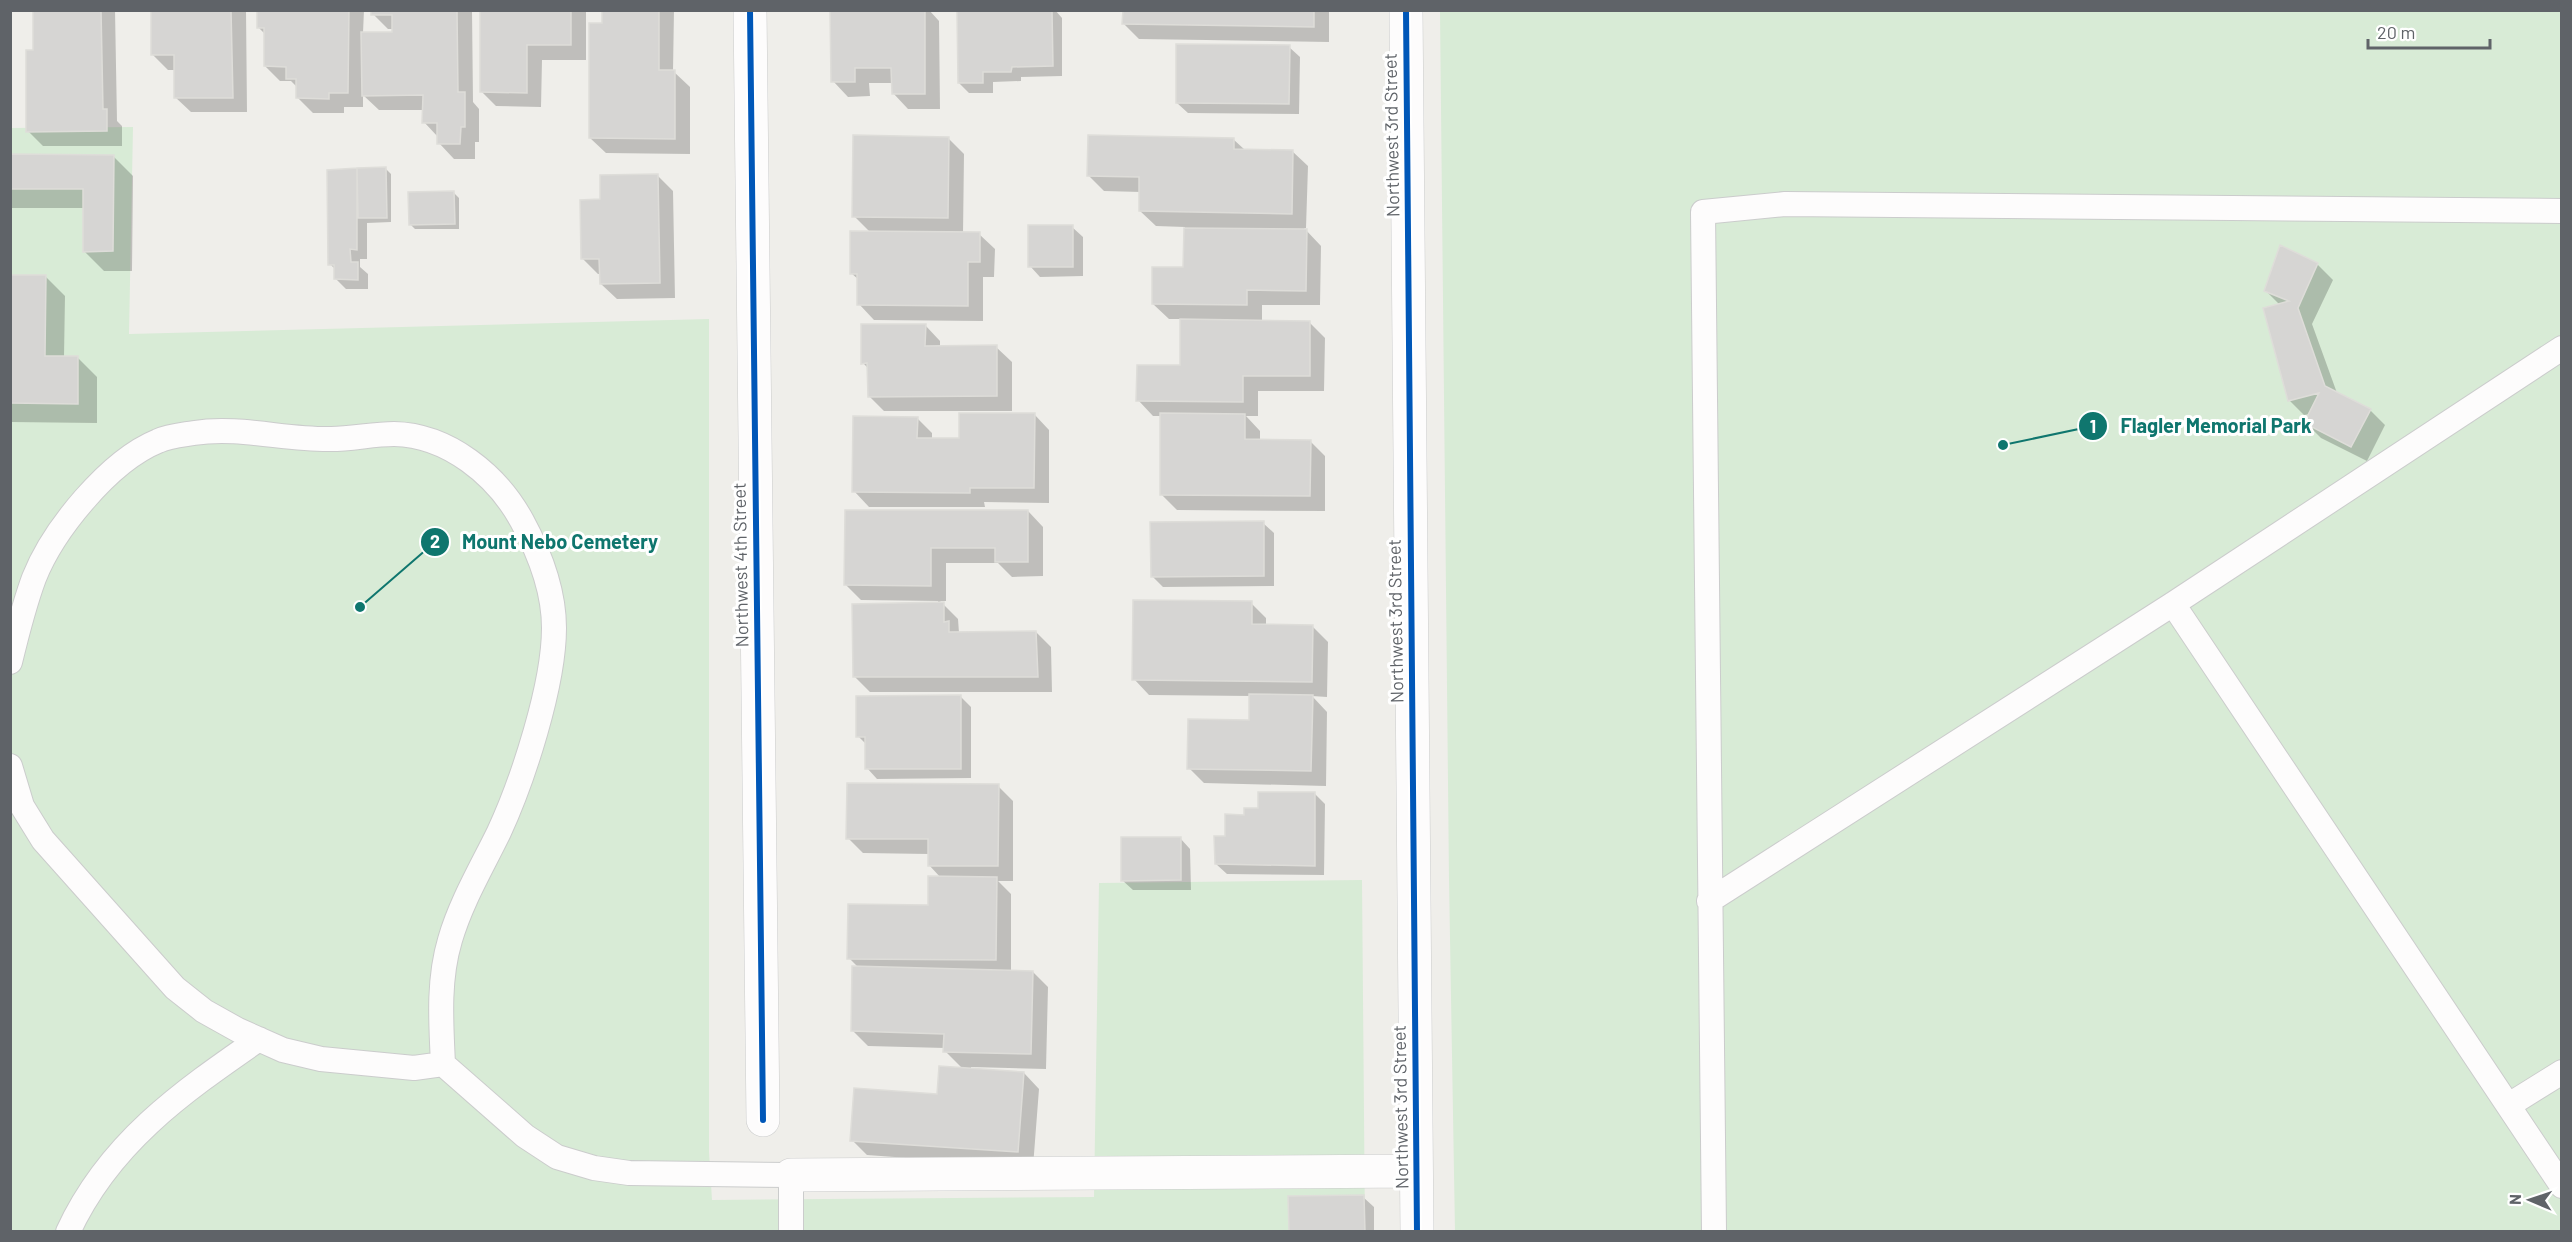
<svg xmlns="http://www.w3.org/2000/svg" width="2572" height="1242" font-family="Barlow,sans-serif">
  <rect width="100%" height="100%" fill="#efeeea"/>
  <path fill="#d8ebd6" d="M1440,11H2561V1231H1455L1449,879Z
    M133,127L129,334L709,319V1152L712,1200L1094,1197L1099,883L1362,880L1365,1231H11L10,128Z"/>
  <path fill="#0003" d="M35,10H115L117,121L122,126V146H43L28,131L34,52Z
    M153,10H246L247,112H191L175,97V70H168L153,55Z
    M258,10H364L363,33H393V29H388L373,14V10H472L473,102L479,109V142H475V159H454L439,143L438,137L424,122V110H379L363,95V107H344V113H313L298,98V88L291,81H280L265,66V34L258,27Z
    M482,10H586V60H542L541,107L496,106L481,91Z
    M604,10H674L673,71L690,87V154L606,153L590,138Z
    M832,10H929L939,21L940,109H908L893,93V83H869L870,96L848,97L833,81Z
    M958,10H1055L1062,18V76L1021,77V81L993,82V93H969L959,83Z
    M1124,10H1329V42L1139,39L1124,24Z
    M1289,47L1300,57L1299,114L1188,113L1177,103Z
    M948,138L964,154L963,234H979L995,249L994,277H983V321L874,320L859,304V280L851,273L870,232L854,216Z
    M1233,139L1245,150L1292,151L1308,166L1306,228H1304L1321,246L1320,305H1262V322H1309L1325,338L1324,391H1258V416H1246L1260,431V441H1310L1325,456V511L1177,510L1162,495V416H1153L1138,400L1181,367V319H1169L1153,304L1184,268L1185,227L1156,226L1140,211L1141,192L1104,191L1088,175Z
    M10,156H113L133,176L132,271H104L84,251V208H10Z
    M386,169L391,174V222L367,223V259H360V267L368,274V289H346L336,279V270L330,264L328,171Z
    M658,176L673,191L675,298L617,299L601,284V274H598L583,259L602,201Z
    M454,193L459,198V229H415L410,224Z
    M1072,227L1083,237V276L1040,277L1030,266Z
    M2317,264L2333,280L2312,324L2337,393L2370,410L2385,425L2367,461L2321,438L2306,423L2310,414L2304,415L2289,400L2280,305L2266,291Z
    M10,276H45L65,296L64,357L78,358L97,377V423L10,422Z
    M925,325L940,341V347H996L1012,362V411H884L869,396V369L863,363Z
    M1034,414L1049,430V503L984,502L985,507H869L854,491L917,418L932,433V440H960Z
    M846,511H1028L1043,527V576L1012,577L998,563H946V601H940L958,619L959,633L1036,632L1051,647L1052,692H870L855,677L938,603V601L861,600L846,585Z
    M1263,523L1274,533V586L1163,587L1153,577Z
    M1251,603L1266,618V626H1312L1328,642L1327,697L1312,696L1327,712L1326,786L1204,783L1189,768L1250,722L1251,696L1149,695L1134,679Z
    M961,697L971,707V778L877,779L867,768V745L858,736Z
    M998,786L1013,801V881H998L1011,894V972H1033L1048,987L1046,1069L971,1067V1070L1024,1073L1039,1089L1033,1167L867,1155L852,1140L939,1096L963,1069L945,1051V1048L868,1046L852,1030L859,968L849,958L929,906L941,878L929,865V854L863,853L848,838Z
    M1315,794L1325,804L1324,875L1227,874L1216,864L1226,838L1245,816L1259,809Z
    M1180,838L1190,849L1191,890H1133L1122,880Z
    M1363,1197L1374,1207V1232H1291Z"/>
  <path fill="#d6d5d3" stroke="#deddd9" stroke-width="1.5" d="M33,10H101L103,109H107V131L26,132V50H33Z
    M151,10H231L233,98H174V55H151Z
    M257,10H349L348,93H329V99L296,98V79H286V67L264,66V28H257Z
    M371,10H457L458,92H465V127H461L460,144H437V123H422L423,95L362,96L361,32H392V15H371Z
    M480,10H571V45H527V93L480,92Z
    M602,10H659V70H675V139L589,138V23H602Z
    M830,10H925V94H892L891,68H855V82H831Z
    M957,10H1052L1053,66L1012,67L1011,72H983V83H958Z
    M1123,10H1314V27L1122,24Z
    M1176,44L1290,45L1289,104L1176,103Z
    M853,135L949,137L948,218L852,217Z
    M1088,135L1234,138V149L1293,150L1292,214L1139,211V177L1087,176Z
    M10,154L114,155L113,251L83,252V189H10Z
    M386,167L387,218H358L357,168Z
    M357,168V250L350,249L351,262H358V280L334,279V265H328L327,170Z
    M658,174L660,283L600,284L599,259H581L580,200L600,199V175Z
    M454,191L455,224L409,225L408,192Z
    M1028,225H1073V267H1028Z
    M1184,228L1307,229L1306,291L1247,290V305L1152,304V267H1183Z
    M850,231L980,232V262H968V306L857,305V274H850Z
    M2280,245L2318,263L2298,308L2325,386L2371,409L2351,447L2304,423L2319,393L2288,401L2263,308L2289,301L2264,291Z
    M10,275H46L45,356H78V404L10,403Z
    M1180,319L1310,321V376H1243V402L1136,401L1137,365H1180Z
    M861,324H926L925,346L997,345V396L868,397L867,363L861,364Z
    M959,413H1035L1034,488H970V493L852,492L853,416L918,417L917,438H959Z
    M1160,413L1245,414V439L1311,440L1310,496L1160,495Z
    M845,510H1028V562H995V548H931V586L844,585Z
    M1264,521V576L1151,577L1150,522Z
    M1133,600L1252,601V624L1313,625L1312,682L1132,680Z
    M944,602V622L949,621V632L1036,631L1038,677H853L852,604Z
    M1249,694L1313,695L1311,771L1187,769L1188,719L1249,720Z
    M961,695V769H865V737H856V696Z
    M847,783L999,784L998,866H928V839H846Z
    M1258,792H1315V866L1215,864L1214,836H1225V814L1244,815V808H1258Z
    M1121,837H1181V880L1121,881Z
    M928,876L997,877L996,960L847,959L848,904L928,905Z
    M852,966L1033,971L1031,1054L943,1052L944,1034L851,1031Z
    M939,1066L1024,1072L1018,1152L850,1141L854,1088L937,1094Z
    M1364,1195L1365,1232H1289L1288,1196Z"/>
  <g fill="none" stroke-linecap="round" stroke-linejoin="round">
    <g stroke="#cbcccc" stroke-width="26">
      <path id="service" d="M2173,604L2562,1186
        M10,662C17,633 24,605 34,578C53,530 109,461 158,441C169,436 182,435 194,433C239,426 286,440 331,439C352,439 373,434 394,434C448,435 497,475 522,521C540,554 554,590 554,628C554,685 523,780 499,832C482,867 461,902 450,940C438,980 441,1022 443,1064L414,1068L321,1059L283,1050L238,1030L204,1011L175,988L43,840L22,806L10,766
        M1709,901L2173,604L2562,348
        M443,1064L525,1136L557,1157L594,1168L629,1173L791,1175V1232
        M2509,1105L2562,1072
        M68,1232C109,1143 181,1093 259,1039
        M1714,1232L1703,212L1785,204L2562,211"/>
    </g>
    <g stroke="#cbcccc" stroke-width="34">
      <path id="minor" d="M750,10L763,1120
        M1406,10L1417,1232
        M791,1175L1416,1171"/>
    </g>
    <use href="#service" stroke="#fdfcfc" stroke-width="24"/>
    <use href="#minor" stroke="#fdfcfc" stroke-width="33"/>
    <g stroke="#fff" stroke-width="10">
      <path id="cycleway" d="M750,10L763,1120
        M1406,10L1417,1232"/>
    </g>
    <use href="#cycleway" stroke="#0057b8" stroke-width="6"/>
  </g>
  <g text-anchor="middle" stroke-width="6" stroke-linejoin="round" paint-order="stroke">
    <g font-size="18" fill="#5f6368" stroke="#fff">
      <text transform="translate(1392 135) rotate(-91)" y="6">Northwest 3rd Street</text>
      <text transform="translate(741 565) rotate(-91)" y="6">Northwest 4th Street</text>
      <text transform="translate(1396 621) rotate(-91)" y="6">Northwest 3rd Street</text>
      <text transform="translate(1401 1107) rotate(-91)" y="6">Northwest 3rd Street</text>
    </g>
  </g>
  <path fill="none" stroke="#0f766e" stroke-width="2" d="M2003 445L2093 426M360 607L435 542"/>
  <g fill="#0f766e" stroke="#fff" stroke-width="2">
    <circle cx="2003" cy="445" r="6"/>
    <circle cx="360" cy="607" r="6"/>
    <circle cx="2093" cy="426" r="15"/>
    <circle cx="435" cy="542" r="15"/>
  </g>
  <g font-size="18" text-anchor="middle" font-weight="bold" fill="#fff">
    <text x="2093" y="433">1</text>
    <text x="435" y="548">2</text>
  </g>
  <g font-size="20" text-anchor="middle" font-weight="bold" fill="#0f766e" stroke="#fff" stroke-width="6" stroke-linejoin="round" paint-order="stroke">
    <text x="2216" y="433">Flagler Memorial Park</text>
    <text x="560" y="549">Mount Nebo Cemetery</text>
  </g>
  <rect width="2572" height="1242" fill="none" stroke="#5f6368" stroke-width="24"/>
  <g transform="translate(2530 1200) rotate(272)" stroke="#ffffff" stroke-width="4.5" paint-order="stroke">
  <path d="M0-4.5L10 22L0 15L-10 22Z" fill="#5f6368"/>
  <text y="-9" font-size="16" font-weight="bold" text-anchor="middle" fill="#5f6368">N</text>
  </g>
  <path d="M2368 39v9h122v-9" fill="none" stroke="#5f6368" stroke-width="3"/>
  <text x="2377" y="39" font-size="18" fill="#5f6368" stroke="#ffffff" stroke-width="4.5" paint-order="stroke">20 m</text>
</svg>
